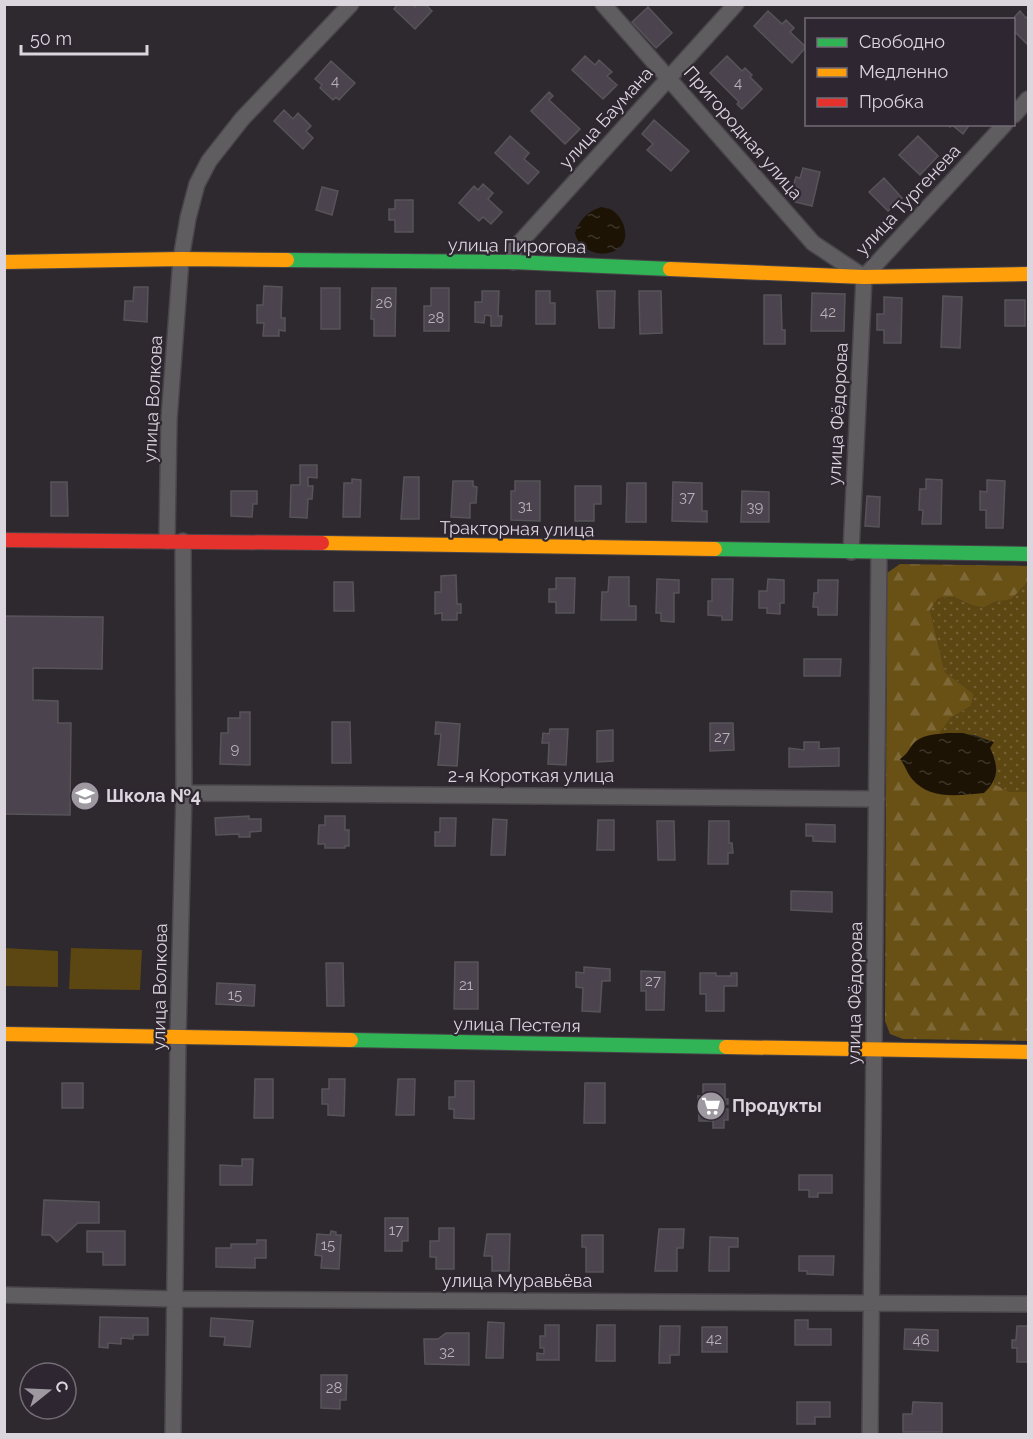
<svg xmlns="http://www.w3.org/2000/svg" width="1033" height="1439" font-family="Raleway,sans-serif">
  <defs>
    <pattern id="grass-dots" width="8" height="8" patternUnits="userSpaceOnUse" patternTransform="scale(1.5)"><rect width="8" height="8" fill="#5c4611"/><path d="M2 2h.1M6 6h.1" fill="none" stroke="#736033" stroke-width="1.8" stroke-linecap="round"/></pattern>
    <pattern id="forest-firs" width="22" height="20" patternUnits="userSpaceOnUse" patternTransform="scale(1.5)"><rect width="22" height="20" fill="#695015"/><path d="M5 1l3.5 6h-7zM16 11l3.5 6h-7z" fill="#7e6837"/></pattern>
    <pattern id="water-ripples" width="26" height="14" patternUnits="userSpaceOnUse" patternTransform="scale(1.5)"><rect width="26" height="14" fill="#1c1305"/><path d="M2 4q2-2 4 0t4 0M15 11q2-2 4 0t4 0" fill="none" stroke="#3c3529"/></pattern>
  </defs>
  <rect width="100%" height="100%" fill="#2d292e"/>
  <path fill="url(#grass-dots)" d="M1028,582V792H1010L994,784L997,764L990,748L993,742L975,735L938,733L951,718L971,706L974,694L945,672L930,610L937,598L954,597L971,605L983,608L995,602L1011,598Z"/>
  <path fill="url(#forest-firs)" d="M900,564L1028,566V582L1011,599L995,602L983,608L971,605L954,597L938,598L930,610L945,672L974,694L971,706L951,718L939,733H963L994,742L990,748L997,764L994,784L1010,792H1028V1041L903,1039L890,1034L885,1021L887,573Z"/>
  <path fill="#5c4611" d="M4,948L58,951V987L5,986Z
    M71,948L142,950L140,990L69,989Z"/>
  <path fill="url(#water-ripples)" d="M601,207C604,208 607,208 610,209C622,214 631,236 621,246C607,261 579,252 575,233C580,219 587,212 601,207Z
    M947,733H963L994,742L990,748C999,766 999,779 984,793C959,795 931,801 912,779C907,773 905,765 900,759C907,754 908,751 913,744C920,735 936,734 947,733Z"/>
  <path fill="#4b434e" stroke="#575459" stroke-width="1.5" d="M398,4H413L415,7L417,4H425L432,11L415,29L394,9Z
    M648,7L672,33L656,48L632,22Z
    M768,11L782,24L786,20L794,28L790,32L806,47L792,63L754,26Z
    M1020,11L1026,18L1028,16V45L1014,31V20H1012Z
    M585,56L595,65L599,60L612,72L607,76L617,85L603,99L572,70Z
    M727,56L742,71L745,68L752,75L750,77L762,89L742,109L737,104L739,102L710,73Z
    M331,61L355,83L339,100L336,97L333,100L320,88L322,85L315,79Z
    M549,92L553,96L549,100L580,129L565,144L531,111Z
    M284,110L293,119L298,113L311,126L306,131L313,138L303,149L274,121Z
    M654,120L689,151L671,171L647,150L653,144L642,134Z
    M947,124H970L963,134L952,125L950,127Z
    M510,136L529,153L524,159L539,172L528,184L495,153Z
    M918,136L938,156L920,175L899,155Z
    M803,168L820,172L812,206L795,202L798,188L793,187L796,177L800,178Z
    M884,178L902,198L888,211L869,192Z
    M483,184L493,193L488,199L502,212L491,224L483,217L479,221L459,203L474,186L478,190Z
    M322,187L338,191L332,215L316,210Z
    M395,200H413V232H395V220H389V209H395Z
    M264,286L282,287L281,318H285V331L279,330V336H263L264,323H257V305H263Z
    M134,287H148L147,322L124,320L125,301H133Z
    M321,288H340V329H321Z
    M372,288H396L395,336H374V319H371Z
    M431,288H449V331H424V306H431Z
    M482,291H499L498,316H502L501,326H491V316L485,315L484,323L475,322V302H482Z
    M536,291H550V303H555V324H536Z
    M597,291H615L614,328H599Z
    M639,291H661L662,333L640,334Z
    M812,293L845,294L844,331H811Z
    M764,295H781L782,330H785V344H764Z
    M943,296L962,297L960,348L941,347Z
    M884,297L902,298L901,343H884V330H877V314H884Z
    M1005,300H1025V326H1005Z
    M300,465H317V478L308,477V486H313L312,499H308L307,518L290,517L291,485H300Z
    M404,477H419V519H401Z
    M352,479L361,480L360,517H343L344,483H352Z
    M926,479L942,480L941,524H922L923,510H919L920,489H926Z
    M987,480L1005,481L1003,528H986V510H980V491L987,492Z
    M453,481H473V486L477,487L476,503H470V518L451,517Z
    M515,481H540V521L511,520V491H515Z
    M51,482H67L68,516H51Z
    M673,482L702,483V511H707V522L672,521Z
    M627,483H646V522H626Z
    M575,486H601V504H594V521H575Z
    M231,491H257V504H253L252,517L231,516Z
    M742,491L769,492V522H741Z
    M867,496L880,497L879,527L865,526Z
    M456,575L457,604H461V613H457V620H442V613L435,614V592H441V576Z
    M609,577H629V606H636V620H601L602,592H608Z
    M556,578H575L574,613H556V602H549V589H556Z
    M657,579L679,580V593H674V622L661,621V613H656Z
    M712,579H733L732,620H722V616L708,615V601H712Z
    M768,579L784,580V603H780V614L767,613V608H759V591H767Z
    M818,580H838L837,615H818V607H813L814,593H818Z
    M334,582H353L354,611H334Z
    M4,616L103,617L102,669L33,668V700L58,701V723H71L70,815L4,814Z
    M804,659H841L840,676H804Z
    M240,712H250V765L220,764L221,733H228V718H240Z
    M332,722H350L351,763H332Z
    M436,722L460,724L457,766L438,765L441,734H435Z
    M710,723H733L734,750L710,751Z
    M550,729H568L566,765L548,764L549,743H542L543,733L549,734Z
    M613,730V761L597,762V731Z
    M804,742H819V749L839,748V766L789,767V748L804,750Z
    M249,816V819H261V831L250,832V837H239V834L216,835L215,818Z
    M325,816H345V830H349V846H345V848H325V844H318L319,825H325Z
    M440,818H456L455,846H435V832H440Z
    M493,819L507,820L505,855H491Z
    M598,820H614V850H597Z
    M657,821H674L675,860H658Z
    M709,821H729V843H732L733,853H728V864H708Z
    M806,824L835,825V842L813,841V836H806Z
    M791,891L832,892V912L791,910Z
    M455,962H478V1009H454Z
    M326,963H343L344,1006H327Z
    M584,967L610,969V981H602L600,1012L582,1011L583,988L576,987V972L584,973Z
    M641,971L665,972L664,1010H646V991H641Z
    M700,973H716V976H731V973H737V986H724V1011H706V994H700Z
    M217,983L255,985L254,1006L216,1004Z
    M255,1079H273V1118H254Z
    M329,1079H345L344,1116L328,1115V1104H322V1089H329Z
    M398,1079H415L414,1115H396Z
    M455,1081H474V1119L454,1118V1109H449V1097H455Z
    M62,1083H83V1108H62Z
    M585,1083H605V1123H584Z
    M703,1084H725V1099H728V1104H723L724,1109H728V1120H724V1128H713V1121H699L698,1096H703Z
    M242,1159H253L252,1185H220V1165L242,1166Z
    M799,1175H832V1193H818V1197H809V1190H799Z
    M44,1200L99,1202V1223H78L57,1242L50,1235H42Z
    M385,1218H408V1241H402V1251H385Z
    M439,1228H454V1269H436V1257H430V1241H439Z
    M659,1229H684L683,1248H677V1271H655Z
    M87,1231H125V1265H103V1252H87Z
    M331,1231L336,1232V1235H341L339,1269L321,1268L322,1256L315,1255L317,1234L330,1235Z
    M487,1234H510L509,1271H492V1256H484Z
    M582,1235H603V1272H586V1247H582Z
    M710,1237L738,1238V1247H729V1271H709Z
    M257,1240H266V1258H255V1268L216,1267V1248H231V1244H257Z
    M799,1256H834L833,1275L807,1274V1271H799Z
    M100,1317L148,1318V1335H133V1339L121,1338V1344L108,1343V1348L99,1347Z
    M211,1318L253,1321L250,1347L224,1345L225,1337L210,1336Z
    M795,1320H808V1329H831V1345H795Z
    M488,1322L504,1323L503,1358H486Z
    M545,1325H559V1360H537V1353L544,1354V1348H540V1336H545Z
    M597,1325H615V1361H596Z
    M660,1326H680L679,1355H670V1363H659Z
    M1017,1326H1028V1362H1017V1348H1012V1340H1016Z
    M702,1327H727V1352H702Z
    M905,1329L938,1330V1351L904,1349Z
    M446,1333H469V1365L425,1364L424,1339H438Z
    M321,1375H347L346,1400H340V1409L321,1408Z
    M797,1402H830V1417H815V1424H797Z
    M913,1402L942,1403V1432H903V1414H912Z"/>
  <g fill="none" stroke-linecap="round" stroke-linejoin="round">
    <g stroke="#49454a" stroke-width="18">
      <path id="street" d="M603,4L813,243L861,275
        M1014,115L1028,99
        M513,262L514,249L736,4
        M864,277L1005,124
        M167,541L169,419L181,259L188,218L197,184L209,161L242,119L351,4
        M851,552L864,277
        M184,793L877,799
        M4,1295L175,1299L1028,1304
        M173,1434L178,1037L184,793L183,541
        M870,1434L879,553"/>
    </g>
    <g stroke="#49454a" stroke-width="16">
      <path id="fast" d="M287,260L513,262L670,269
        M715,549L1028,554
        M351,1040L726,1047"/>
    </g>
    <g stroke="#49454a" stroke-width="16">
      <path id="slow" d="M4,262L181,259L287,260
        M670,269L864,277L1028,274
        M322,543L715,549
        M4,1034L351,1040
        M726,1047L1028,1052"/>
    </g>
    <g stroke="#49454a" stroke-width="16">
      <path id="jam" d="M4,540L322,543"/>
    </g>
    <use href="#street" stroke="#605d61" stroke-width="15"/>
    <use href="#fast" stroke="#30b455" stroke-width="14"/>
    <use href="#slow" stroke="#ff9f0a" stroke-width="14"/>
    <use href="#jam" stroke="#e5322d" stroke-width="14"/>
  </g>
  <defs>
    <g id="school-disc" transform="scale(1.5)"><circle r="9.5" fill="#9e99a0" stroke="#2e2631"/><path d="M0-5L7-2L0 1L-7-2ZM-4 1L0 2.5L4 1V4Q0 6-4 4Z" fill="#fff"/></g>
    <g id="supermarket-disc" transform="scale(1.5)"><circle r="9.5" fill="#9e99a0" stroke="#2e2631"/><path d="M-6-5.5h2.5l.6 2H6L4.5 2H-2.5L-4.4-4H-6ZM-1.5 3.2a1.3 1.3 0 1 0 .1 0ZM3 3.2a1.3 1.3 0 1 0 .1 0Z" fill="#fff"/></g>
  </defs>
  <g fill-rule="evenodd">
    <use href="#school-disc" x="85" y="796"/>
    <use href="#supermarket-disc" x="711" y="1106"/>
  </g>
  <g text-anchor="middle" stroke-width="4.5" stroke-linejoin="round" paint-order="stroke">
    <g font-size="15" fill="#b7b1b9">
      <text x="335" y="86">4</text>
      <text x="738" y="88">4</text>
      <text x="384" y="308">26</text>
      <text x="828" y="317">42</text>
      <text x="436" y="323">28</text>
      <text x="687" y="502">37</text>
      <text x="525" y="511">31</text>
      <text x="755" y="512">39</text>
      <text x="722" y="742">27</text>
      <text x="235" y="754">9</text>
      <text x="653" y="986">27</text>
      <text x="466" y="990">21</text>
      <text x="235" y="1000">15</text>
      <text x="396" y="1235">17</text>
      <text x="328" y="1250">15</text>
      <text x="714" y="1344">42</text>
      <text x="921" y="1345">46</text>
      <text x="447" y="1357">32</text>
      <text x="334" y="1393">28</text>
    </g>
    <g font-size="18" fill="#dbd6dd" stroke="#2e2631">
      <text transform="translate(606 118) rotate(-48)" y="6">улица Баумана</text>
      <text transform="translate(743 133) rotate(49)" y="6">Пригородная улица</text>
      <text transform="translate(908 200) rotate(-47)" y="6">улица Тургенева</text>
      <text transform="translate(517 246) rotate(1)" y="6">улица Пирогова</text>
      <text transform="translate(153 399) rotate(-87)" y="6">улица Волкова</text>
      <text transform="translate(838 414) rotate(-87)" y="6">улица Фёдорова</text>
      <text transform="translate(517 529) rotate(1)" y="6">Тракторная улица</text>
      <text x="531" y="782">2-я Короткая улица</text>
      <text transform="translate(160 987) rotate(-89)" y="6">улица Волкова</text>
      <text transform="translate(855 993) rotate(-89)" y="6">улица Фёдорова</text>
      <text transform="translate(517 1025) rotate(1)" y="6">улица Пестеля</text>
      <text x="517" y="1287">улица Муравьёва</text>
    </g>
    <g font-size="18" font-weight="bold" fill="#dbd6dd" stroke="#2e2631" text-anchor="start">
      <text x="106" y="802">Школа №4</text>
      <text x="732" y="1112">Продукты</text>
    </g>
  </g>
  <rect width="1033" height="1439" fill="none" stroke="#dbd6dd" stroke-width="12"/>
  <rect x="805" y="18" width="210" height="108" fill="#2e2631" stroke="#736c76" stroke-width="1.5"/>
  <rect x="817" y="38" width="30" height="9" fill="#30b455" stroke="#736c76" stroke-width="1.5"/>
  <text x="859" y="48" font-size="18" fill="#dbd6dd">Свободно</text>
  <rect x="817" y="68" width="30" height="9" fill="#ff9f0a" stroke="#736c76" stroke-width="1.5"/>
  <text x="859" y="78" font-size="18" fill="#dbd6dd">Медленно</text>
  <rect x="817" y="98" width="30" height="9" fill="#e5322d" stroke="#736c76" stroke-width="1.5"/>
  <text x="859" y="108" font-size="18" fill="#dbd6dd">Пробка</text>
  <g transform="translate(48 1391) rotate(72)"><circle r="28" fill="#2e2631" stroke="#736c76" stroke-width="1.5"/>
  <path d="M0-4.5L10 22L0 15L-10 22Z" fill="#9e99a0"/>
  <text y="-9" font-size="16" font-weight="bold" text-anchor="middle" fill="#dbd6dd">С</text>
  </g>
  <path d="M21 45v9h126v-9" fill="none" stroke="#dbd6dd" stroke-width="3"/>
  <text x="30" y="45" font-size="18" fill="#dbd6dd" stroke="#2e2631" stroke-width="4.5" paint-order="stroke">50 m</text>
</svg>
